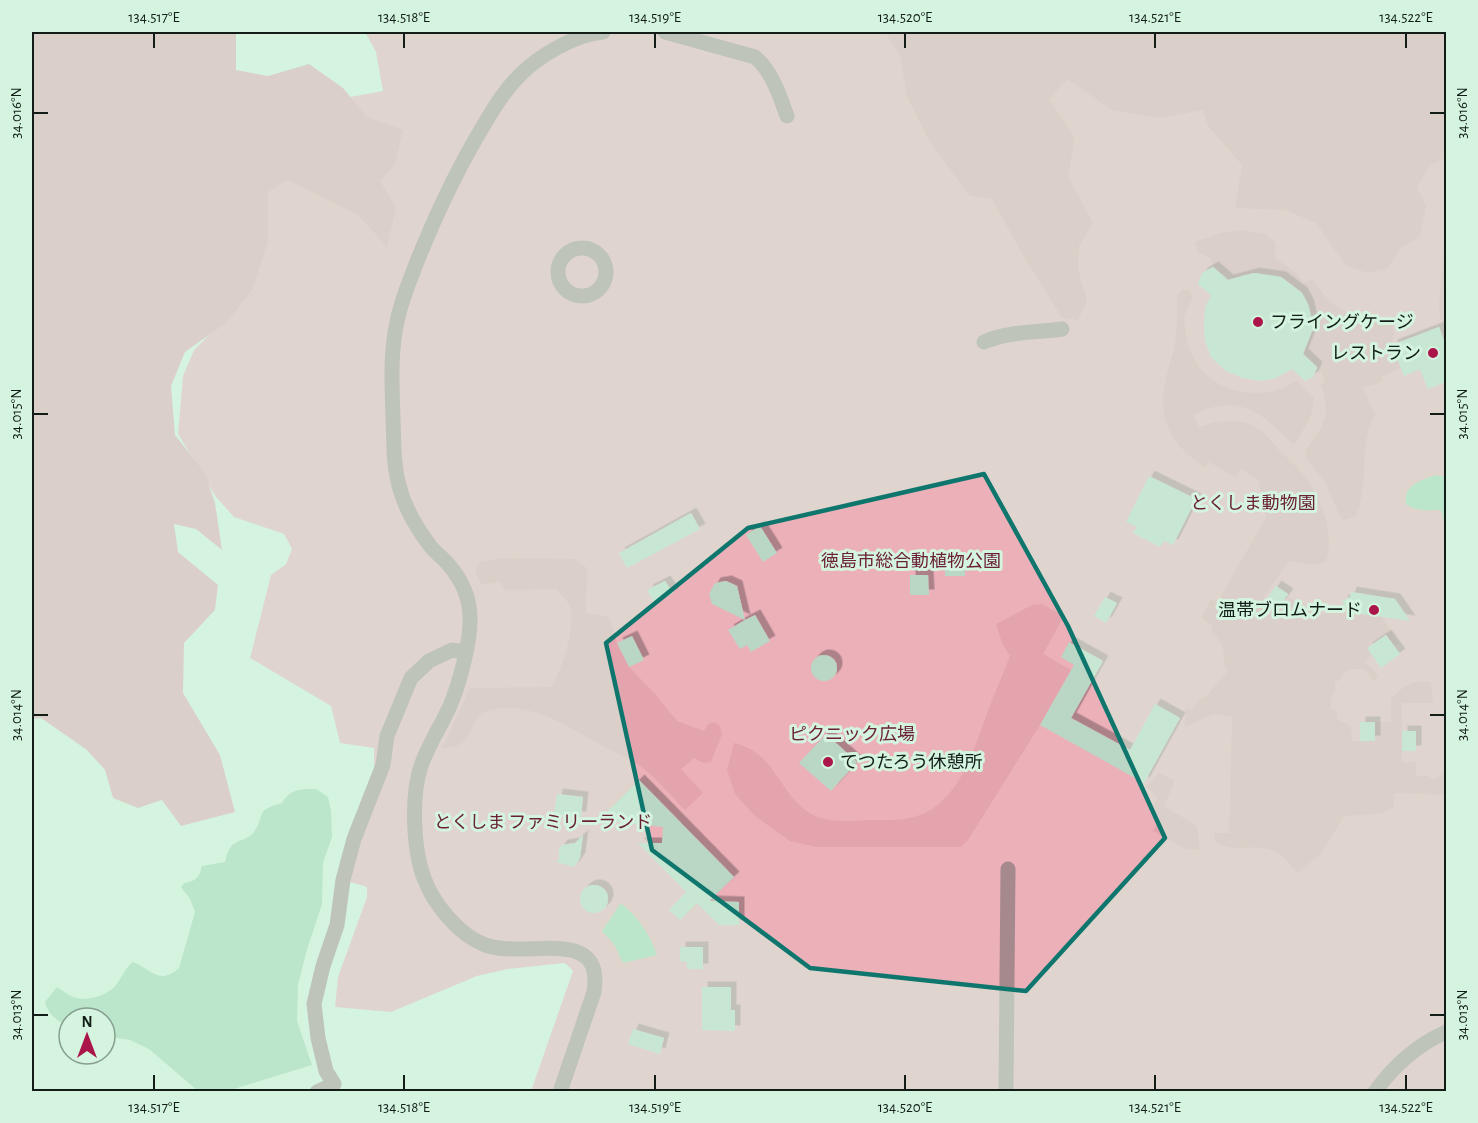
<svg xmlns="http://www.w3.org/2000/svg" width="1478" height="1123" font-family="'Alegreya Sans','Noto Sans JP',sans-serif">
  <defs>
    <filter id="shadow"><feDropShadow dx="5.5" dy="-5.5" stdDeviation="0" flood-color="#0004"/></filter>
  </defs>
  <rect width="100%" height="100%" fill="#d5f4e0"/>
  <path fill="#ecb0b9" d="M365,32H1446V1091H531L573,971L565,963L508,969L477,976L391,1012L335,1007L338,977L367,897V887L337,878L374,771V748L340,743L331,706L250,658L271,575L286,564L292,549L284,534L234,517L216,497L178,434L183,376L194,350L213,331L243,188L323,102L383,91L376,52Z"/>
  <path fill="#e3a4ad" d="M32,32H236V70L268,76L309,64L343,88L367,117L403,130L395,165L380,181L396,207L387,247L358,215L287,180L268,192V240L253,289L226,323L185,352L171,386L175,435L205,473L215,503L222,550L196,529L174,524L178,552L218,585L215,610L184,643L183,693L220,755L235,812L181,826L162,800L138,808L113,798L105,770L87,750L41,718L32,719Z
    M885,32H1446V157L1430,166L1417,187L1426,206L1420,236L1400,249L1388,268L1368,273L1346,266L1316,223L1285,210L1235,208L1242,165L1208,126L1203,110L1159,118L1112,110L1067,79L1049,99L1075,138L1068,176L1093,223L1079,246L1078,269L1087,301L1078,320L1062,318L1020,250L992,199L969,195L929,141L907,97L900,56Z
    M1242,230L1265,234L1276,243L1275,258L1294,271L1304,283L1312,279C1336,313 1350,319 1391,317L1394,332L1392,345L1401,368L1381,377L1383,381C1377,385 1370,385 1363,388L1375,414C1358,446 1370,483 1356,516L1344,520L1340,517L1325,482L1305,457C1305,447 1311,443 1316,436C1328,419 1328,404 1321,385L1325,379L1317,367L1303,354C1324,315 1302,272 1256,273C1246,273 1237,276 1228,280L1213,267L1211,259L1197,252L1195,242L1224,232Z
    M1446,231V329L1440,319L1439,304Z
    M1183,289L1189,290L1193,298C1190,304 1185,312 1184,319C1184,325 1186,332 1187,338C1194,381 1238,402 1279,389C1285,388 1290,384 1296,381L1314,398L1311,416L1296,443L1292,444C1260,411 1239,393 1193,415L1199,427C1216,421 1231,418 1249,424C1262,429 1271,440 1280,451C1289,460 1299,468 1306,478C1322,500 1335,535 1326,562C1314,568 1302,562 1289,561L1264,597L1281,609L1289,598L1302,602L1320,615C1339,607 1362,614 1382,617L1399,643L1372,655L1365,661L1378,676L1375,682L1364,669H1350L1346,673H1342V678L1335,683V693L1331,696V709L1337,712V719L1351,726L1352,741H1375V722H1391V699C1402,687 1413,679 1430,682L1432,690L1433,703H1402V762H1416V776H1429L1430,778H1438V775H1446V795L1395,793L1393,808C1378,817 1361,813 1343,817L1322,853L1297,873C1290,864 1282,854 1272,850C1253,843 1234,854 1215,842L1214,833H1229L1232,717L1213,714L1184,728L1186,707L1192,710L1199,700L1208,694L1228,671L1224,666C1225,650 1223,642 1211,632L1213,626L1201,618L1211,599L1218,601L1266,517L1258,480L1240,469L1235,477L1209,462L1205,468C1173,446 1157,422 1165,382C1168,367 1174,352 1176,337C1177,323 1177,308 1177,295Z
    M503,558L575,559L587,568L586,613L607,616L610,619L617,643L629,667L655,694L677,721L704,731L708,724L714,722L720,726L722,734L711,762L703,763L694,758L681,769L703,793L685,810C671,796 658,780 643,768C631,759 615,753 602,746C568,727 529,699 487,711C465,718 479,748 442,748L470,688L552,687C562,668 575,630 570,608C569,602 561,594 556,589L506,590L500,582L482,585L475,571L480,562Z
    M1042,604L1064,616L1043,654L1071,670L1040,725L968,840L961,847H816L790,841L755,816L735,794L727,770L734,743C776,753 776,789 808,812C825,824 851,821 871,820C886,820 906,821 920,815C963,799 976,741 991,703C997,687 1004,672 1010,656L1002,643L996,624L1032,605Z
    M1159,773L1175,781L1164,806L1197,826L1200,850L1186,849L1153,831L1159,820L1154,804L1157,797L1146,786Z"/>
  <path fill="#9cd4b2" d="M1436,475L1446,477V532L1442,513L1440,510C1427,510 1416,512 1406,504C1403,485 1421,480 1436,475Z
    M316,789L328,797L331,811L332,837L323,863L322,904L306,953L298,985L297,1021L312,1065L234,1089L198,1091L149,1049L130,1040L105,1036V1018H69V1027C58,1021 48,1015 45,1002L57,987C62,990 68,995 73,997C87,1002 107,996 116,985C122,977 125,968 133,962C151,969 159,986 179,968L195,912L190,899L181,887L184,883C196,881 199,878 202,866L225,862C226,858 227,852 230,848C235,839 248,841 254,832C266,813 254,811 282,803C290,789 300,789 316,789Z
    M621,903C639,918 649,933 657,955L623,963L614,944L602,931Z"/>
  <path fill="#b9d7c4" filter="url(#shadow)" d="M1213,267L1228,280L1254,273L1281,277L1302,293L1308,304L1312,320V331L1303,354L1317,367L1313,377L1305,381L1292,369L1276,378L1261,381L1243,378L1226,371L1211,357L1205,341L1204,325L1205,308L1211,295L1198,284L1202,273Z
    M1439,327L1446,346V382L1428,389L1420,369L1404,376L1392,345Z
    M1149,476L1196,499L1173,545L1164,541L1160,547L1133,533L1137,527L1126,522Z
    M691,513L700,529L627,568L619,553Z
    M760,526L777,553L763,562L746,535Z
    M945,560H965V576H945Z
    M910,575H928L929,595H910Z
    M665,581L673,593L655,604L647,590Z
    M726,581L737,586L745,620L755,615L770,641L751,652L747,645L740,649L728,630L745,620L712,604L709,594L715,583Z
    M1276,586L1288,594L1280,605L1268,597Z
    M1351,592L1395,599L1410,621L1348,612L1342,601L1350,597Z
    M1105,597L1117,603L1106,623L1094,616Z
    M1386,635L1400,654L1381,668L1367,648Z
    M632,636L644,660L629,667L617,643Z
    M1069,642L1103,661L1071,718L1130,750L1155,704L1180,718L1144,783L1040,725L1074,665L1061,657Z
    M811 668a13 13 0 1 1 26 0a13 13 0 1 1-26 0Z
    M1360,722H1375V741H1360Z
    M1402,731H1416V751H1402Z
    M826,734L857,762L831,791L799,763Z
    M639,780L734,877L709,901L739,902V925H719L697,903L680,920L669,910L686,892L638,843H662L663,827L617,822L607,812Z
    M557,794L583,797L581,817L554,814Z
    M583,835L580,858L574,867L556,862L559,859V849L562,845L575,843Z
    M580 899a14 14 0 1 1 28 0a14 14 0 1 1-28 0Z
    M680,947H703V969H687V962L680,961Z
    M702,987H731V1010H735V1031L702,1030Z
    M633,1029L664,1038L660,1054L628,1044Z"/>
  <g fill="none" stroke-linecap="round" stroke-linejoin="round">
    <path stroke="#a5898d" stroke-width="15" d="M558 272a24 24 0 1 1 48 0a24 24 0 1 1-48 0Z"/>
    <path stroke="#a5898d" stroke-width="15" d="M665,32L755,57C773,73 779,94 787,116
      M984,342C1009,331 1035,333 1062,329
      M317,1092L334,1084L326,1071L318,1038L314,1004L323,966L337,925L343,880L354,839L383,765L387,736L411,678L429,661L452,650L465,652
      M560,1092L594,992C605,923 522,961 483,944C458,934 433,903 424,878C413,849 411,795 421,766C428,745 441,726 450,706C459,685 471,641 470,618C470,598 462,580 448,564C443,558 436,553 431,547C418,530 406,511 400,489C393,466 394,442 393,418C392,385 390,354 397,322C401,300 410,280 418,259C435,217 452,180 475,140C488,118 501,94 519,76C538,56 576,34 603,32
      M1006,1092L1008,869
      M1375,1092C1394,1065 1417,1045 1446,1032"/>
  </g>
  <path d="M0 0H1478V1123H0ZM984,474L1068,626L1165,838L1026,991L810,968L652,850L606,643L748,528Z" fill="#d5f4e0" fill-opacity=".55" fill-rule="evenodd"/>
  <path fill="none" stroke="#0f766e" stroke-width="4.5" stroke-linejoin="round" d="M984,474L1068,626L1165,838L1026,991L810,968L652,850L606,643L748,528Z"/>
  <path fill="none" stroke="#111d16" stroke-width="2" d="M154,33V48M404,33V48M655,33V48M905,33V48M1155,33V48M1406,33V48M33,113H48M1430,113H1445M33,414H48M1430,414H1445M33,715H48M1430,715H1445M33,1015H48M1430,1015H1445M154,1075V1090M404,1075V1090M655,1075V1090M905,1075V1090M1155,1075V1090M1406,1075V1090"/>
  <g fill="#aa1649" stroke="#d5f4e0" stroke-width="2">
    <circle cx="1258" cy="322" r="6"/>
    <circle cx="1433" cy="353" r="6"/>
    <circle cx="1374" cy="610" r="6"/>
    <circle cx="828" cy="762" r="6"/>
  </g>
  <g text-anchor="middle" stroke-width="6" stroke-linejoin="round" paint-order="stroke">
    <g font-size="18" fill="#111d16" stroke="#d5f4e0" text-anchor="start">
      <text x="1270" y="328">フライングケージ</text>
      <text x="1421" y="359" text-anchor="end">レストラン</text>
      <text x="1362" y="616" text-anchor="end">温帯ブロムナード</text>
      <text x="840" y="768">てつたろう休憩所</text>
    </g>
    <g font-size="18" fill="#6a2133" stroke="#d5f4e0">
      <text x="1253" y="509">とくしま動物園</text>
      <text x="911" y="567">徳島市総合動植物公園</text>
      <text x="852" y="740">ピクニック広場</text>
      <text x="543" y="828">とくしま ファミリーランド</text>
    </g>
  </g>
  <rect width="1478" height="1123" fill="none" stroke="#d5f4e0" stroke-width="66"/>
  <g transform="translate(87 1036)"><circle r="28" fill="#d5f4e0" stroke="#879e8f" stroke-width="1.5"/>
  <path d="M0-4.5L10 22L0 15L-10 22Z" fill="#aa1649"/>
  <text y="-9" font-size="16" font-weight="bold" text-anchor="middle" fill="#111d16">N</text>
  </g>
  <rect x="33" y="33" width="1412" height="1057" fill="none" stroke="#111d16" stroke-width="2"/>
  <g font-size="15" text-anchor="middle" fill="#111d16">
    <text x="154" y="22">134.517°E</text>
    <text x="404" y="22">134.518°E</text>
    <text x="655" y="22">134.519°E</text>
    <text x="905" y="22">134.520°E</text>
    <text x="1155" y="22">134.521°E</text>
    <text x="1406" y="22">134.522°E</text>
    <text transform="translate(16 113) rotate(-90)" y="5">34.016°N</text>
    <text transform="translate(1462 113) rotate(-90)" y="5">34.016°N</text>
    <text transform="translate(16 414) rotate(-90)" y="5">34.015°N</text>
    <text transform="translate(1462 414) rotate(-90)" y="5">34.015°N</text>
    <text transform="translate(16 715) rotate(-90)" y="5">34.014°N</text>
    <text transform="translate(1462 715) rotate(-90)" y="5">34.014°N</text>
    <text transform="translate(16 1015) rotate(-90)" y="5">34.013°N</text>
    <text transform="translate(1462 1015) rotate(-90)" y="5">34.013°N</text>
    <text x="154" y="1112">134.517°E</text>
    <text x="404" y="1112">134.518°E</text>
    <text x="655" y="1112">134.519°E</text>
    <text x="905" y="1112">134.520°E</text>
    <text x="1155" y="1112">134.521°E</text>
    <text x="1406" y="1112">134.522°E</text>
  </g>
</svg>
